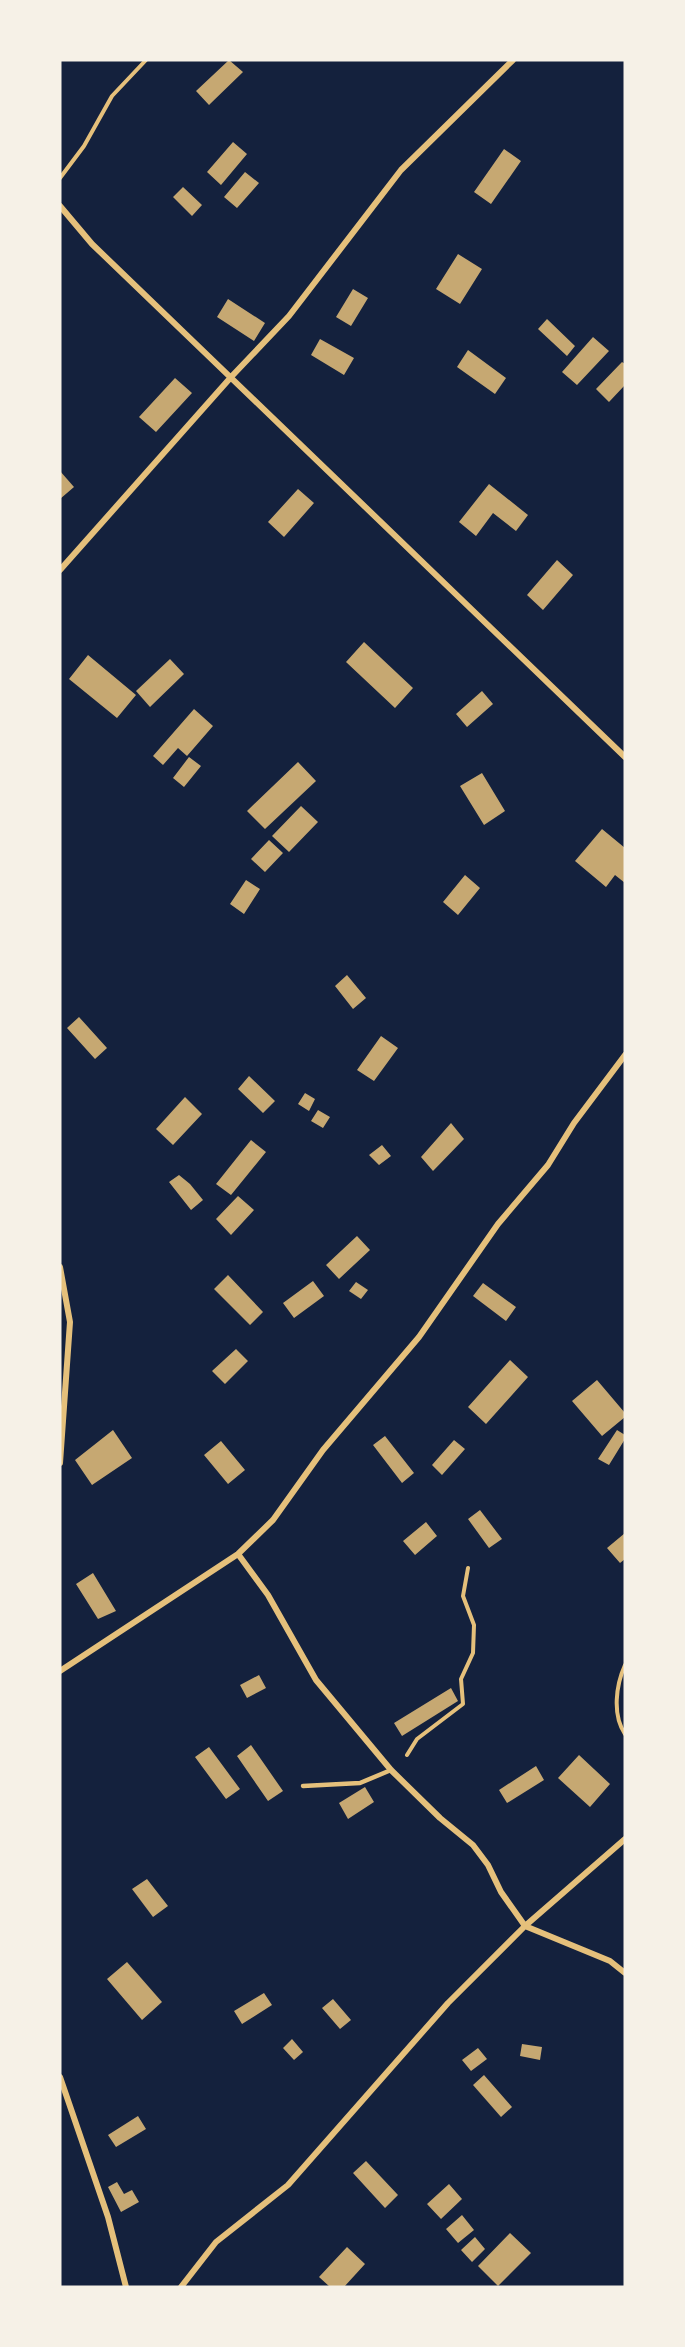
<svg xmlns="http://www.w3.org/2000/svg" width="685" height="2347" font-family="'Source Serif 4',serif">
  <rect width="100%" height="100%" fill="#14213d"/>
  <path fill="#c6a872" d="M229,60L243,72L209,105L196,91Z
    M233,142L247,154L221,185L207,172Z
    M504,149L521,161L491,204L474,192Z
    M245,172L259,183L237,208L224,197Z
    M183,187L202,205L192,216L173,197Z
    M458,254L482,269L460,304L436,289Z
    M353,289L368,298L351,326L336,317Z
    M228,299L265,323L254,341L217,317Z
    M547,319L575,346L567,356L538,329Z
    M593,337L609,351L577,385L562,372Z
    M320,339L354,358L344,375L311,355Z
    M468,350L506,378L495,394L457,367Z
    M622,362L625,364V385L609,402L596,389Z
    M175,378L192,393L156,432L139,417Z
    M60,471L74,487L60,499Z
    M489,484L528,515L516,531L493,513L476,536L459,522Z
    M298,489L314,503L284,537L268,522Z
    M557,560L573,575L543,610L527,595Z
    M364,642L413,688L395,708L346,662Z
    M88,655L136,695L117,718L69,679Z
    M170,659L184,674L150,707L136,691Z
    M482,691L493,704L467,727L456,714Z
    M194,709L213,726L187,756L178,748L163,765L153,756Z
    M189,757L201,766L184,787L173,778Z
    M298,762L316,781L265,829L247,811Z
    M482,773L505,811L484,825L460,786Z
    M301,806L318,822L289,852L272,836Z
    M602,829L625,848V883L615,875L606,887L575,861Z
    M269,840L283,853L265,872L251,859Z
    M465,875L480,888L458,915L443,902Z
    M246,880L260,889L244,914L230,904Z
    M347,975L366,998L353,1009L335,986Z
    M79,1017L107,1048L95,1059L67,1028Z
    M381,1036L398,1048L374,1081L357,1070Z
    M249,1076L275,1101L263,1113L238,1089Z
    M305,1093L315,1099L309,1111L298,1104Z
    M185,1097L202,1114L173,1145L156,1129Z
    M318,1110L330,1117L323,1128L311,1121Z
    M451,1123L464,1139L433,1171L421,1157Z
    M251,1140L266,1152L231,1195L216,1184Z
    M382,1145L391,1156L379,1165L369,1155Z
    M179,1175L190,1184L203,1200L191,1210L169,1182Z
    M238,1196L254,1210L231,1235L216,1219Z
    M357,1236L370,1250L339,1279L326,1265Z
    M228,1275L263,1312L250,1325L214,1289Z
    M313,1281L324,1296L294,1318L283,1303Z
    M356,1282L368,1290L361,1299L349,1291Z
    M483,1283L516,1307L506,1321L473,1296Z
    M236,1349L248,1361L225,1384L212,1371Z
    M510,1360L528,1377L486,1424L468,1407Z
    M597,1380L625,1413V1417L602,1436L572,1401Z
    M113,1430L132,1458L92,1485L75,1460Z
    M617,1430L625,1435V1439L609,1465L598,1459Z
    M385,1436L414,1473L402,1483L373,1445Z
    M454,1440L465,1449L442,1475L432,1465Z
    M221,1441L245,1470L228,1484L204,1455Z
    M480,1510L502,1539L489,1548L468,1519Z
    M426,1522L437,1536L415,1555L403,1541Z
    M625,1533V1559L620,1563L607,1548Z
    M93,1573L116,1611L98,1619L76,1584Z
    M259,1675L266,1688L247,1698L240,1685Z
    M451,1688L458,1701L402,1736L394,1723Z
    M251,1745L283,1791L268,1801L237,1756Z
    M209,1747L240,1789L226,1799L195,1757Z
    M579,1755L610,1784L590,1807L558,1778Z
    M536,1766L544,1780L507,1803L499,1790Z
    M365,1787L374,1802L348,1819L339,1803Z
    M147,1879L168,1906L153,1917L132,1889Z
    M127,1962L162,2002L142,2020L107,1979Z
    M264,1993L272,2005L242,2024L234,2011Z
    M333,1999L351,2020L340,2029L322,2008Z
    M292,2039L303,2052L294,2060L283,2048Z
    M522,2044L542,2047L540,2060L520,2056Z
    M478,2048L487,2059L471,2071L462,2060Z
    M484,2075L512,2107L501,2117L473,2085Z
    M138,2116L146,2129L116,2147L108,2135Z
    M366,2161L398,2195L385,2208L353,2173Z
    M117,2182L124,2194L132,2190L139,2202L121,2212L108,2187Z
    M449,2184L462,2199L441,2219L427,2204Z
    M462,2215L474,2230L458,2243L446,2229Z
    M510,2233L531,2253L498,2286L478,2266Z
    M475,2237L485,2249L472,2262L461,2250Z
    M347,2247L365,2264L344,2287H330L319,2277Z"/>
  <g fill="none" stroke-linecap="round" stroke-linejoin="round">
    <path stroke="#e5c07b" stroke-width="4" d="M60,178L84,146L112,96L146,60
      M625,1665C616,1685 612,1715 625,1734
      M407,1755L417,1739L463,1704L461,1679L473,1653L474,1625L463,1596L468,1568"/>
    <path stroke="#e5c07b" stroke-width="4.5" d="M303,1786L360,1783L391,1770"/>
    <path stroke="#e5c07b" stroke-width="6" d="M60,206L92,244L625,757
      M60,570L232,376L289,316L401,170L513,60
      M60,1267L70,1322L60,1463
      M238,1554L268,1595L316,1680L391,1770L440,1818L473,1845L488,1865L501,1892L525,1926L610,1961L625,1973
      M60,1671L238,1554L273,1520L323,1450L419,1337L498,1224L548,1165L574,1123L625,1055
      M60,2077L108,2217L126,2287
      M181,2287L216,2242L288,2185L448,2003L525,1926L625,1839"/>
  </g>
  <rect width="685" height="2347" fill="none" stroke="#f6f1e7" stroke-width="123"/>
</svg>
